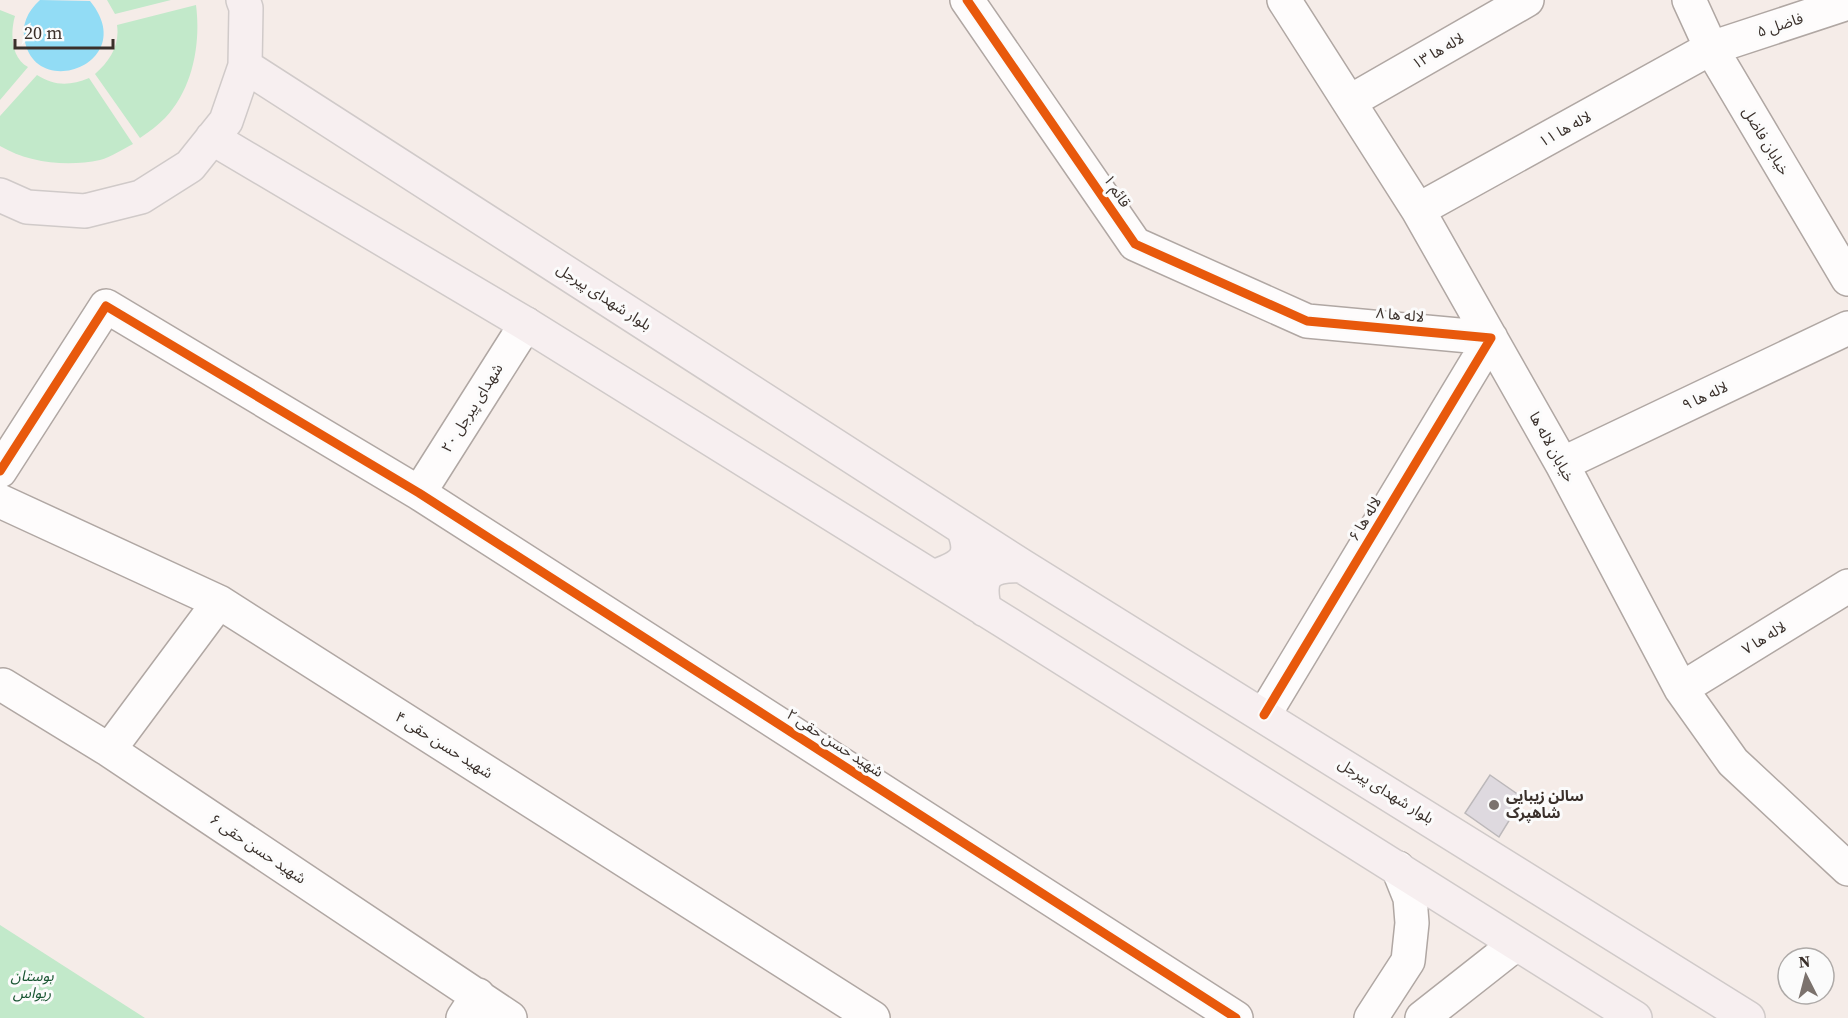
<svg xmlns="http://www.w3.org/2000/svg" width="1848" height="1018" font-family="'Source Serif 4','Noto Sans Arabic',serif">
  <rect width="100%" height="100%" fill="#f5ece8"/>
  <path fill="#c2e9ca" d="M107,0H171L115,14Z
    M196,5C201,43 193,89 165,118C158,125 149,132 140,138L95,74C110,61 120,45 117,25Z
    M0,10L15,16C10,33 11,58 28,67L0,100Z
    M37,75C54,86 70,86 89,78L133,144C123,149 111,157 100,160C67,167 29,163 0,146V116Z
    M0,925L145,1018H0Z"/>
  <path fill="#92dcf5" d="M40,0L90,1C140,62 38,101 25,42C21,25 27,12 40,0Z"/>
  <path fill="#ded9df" stroke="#bcb8ba" stroke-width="1.5" d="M1490,775L1523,798L1499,837L1465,813Z"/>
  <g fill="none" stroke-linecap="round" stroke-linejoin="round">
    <g stroke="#b0a7a3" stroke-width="36">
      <path id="minor" d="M967,0L1135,244L1307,321L1491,338L1264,715
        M1284,0L1418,210L1562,464L1681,689L1733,762L1848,869
        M1689,0L1711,48L1848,279
        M1349,102L1527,0
        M1418,210L1711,48L1848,3
        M1562,464L1848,328
        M0,471L106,306L419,493L1236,1018
        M419,493L526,324
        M0,501L219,602L873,1018
        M3,685L109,750L510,1018
        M1681,689L1848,586
        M109,750L219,602
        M463,1018L478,995
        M1371,1018L1408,961L1412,923L1410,898L1398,868
        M1422,1018L1516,944"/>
    </g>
    <g stroke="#d0cac9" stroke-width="36">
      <path id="major" d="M245,66L1022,566L1748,1018
        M212,138L526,324L1002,620L1635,1018
        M0,195L27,207L85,211L141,197L190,166L226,121L245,66L246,8L243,0
        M933,577C961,567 976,560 963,528
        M985,610C976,576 987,564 1022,566"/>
    </g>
    <use href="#minor" stroke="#fefcfc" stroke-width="33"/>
    <use href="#major" stroke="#f7eff0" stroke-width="33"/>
    <g stroke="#fbfbfb" stroke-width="13">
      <path id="cycleway" d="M967,0L1135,244L1307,321L1491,338L1264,715
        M0,471L106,306L419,493L1236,1018"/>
    </g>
    <use href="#cycleway" stroke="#e8590c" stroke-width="9"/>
  </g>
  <circle fill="#7b726d" stroke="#fbfbfb" stroke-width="2" cx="1494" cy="805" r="6"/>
  <g text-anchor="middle" stroke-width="6" stroke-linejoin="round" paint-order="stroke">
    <g font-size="15" fill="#3a302b" stroke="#fbfbfb">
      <text transform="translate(1780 25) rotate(-18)" y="5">فاضل ۵</text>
      <text transform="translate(1438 51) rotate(-30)" y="5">لاله ها ۱۳</text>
      <text transform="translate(1565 129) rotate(-29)" y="5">لاله ها ۱۱</text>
      <text transform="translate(1766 141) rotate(59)" y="5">خیابان فاضل</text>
      <text transform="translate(1117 191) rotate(56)" y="5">قائم ۱</text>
      <text transform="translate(604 297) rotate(33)" y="5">بلوار شهدای پیرجل</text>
      <text transform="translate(1400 315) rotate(5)" y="5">لاله ها ۸</text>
      <text transform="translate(1705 396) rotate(-25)" y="5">لاله ها ۹</text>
      <text transform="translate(472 408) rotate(-58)" y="5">شهدای پیرجل ۲۰</text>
      <text transform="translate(1552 447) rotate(61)" y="5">خیابان لاله ها</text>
      <text transform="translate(1365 519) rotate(-59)" y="5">لاله ها ۶</text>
      <text transform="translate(1764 638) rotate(-32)" y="5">لاله ها ۷</text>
      <text transform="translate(835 743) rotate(33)" y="5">شهید حسن حقی ۲</text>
      <text transform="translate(444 745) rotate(32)" y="5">شهید حسن حقی ۴</text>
      <text transform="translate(1386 791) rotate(32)" y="5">بلوار شهدای پیرجل</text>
      <text transform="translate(258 849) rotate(34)" y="5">شهید حسن حقی ۶</text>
    </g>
    <g font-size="15" font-weight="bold" fill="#3a302b" stroke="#fbfbfb" text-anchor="start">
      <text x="1506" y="801">سالن زیبایی<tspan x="1506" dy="17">شاهپرک</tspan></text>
    </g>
    <g font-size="15" font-style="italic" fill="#1a5633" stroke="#fbfbfb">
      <text x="32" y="981">بوستان<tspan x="32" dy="17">ریواس</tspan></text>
    </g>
  </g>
  <g transform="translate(1806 976) rotate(354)"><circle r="28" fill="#fbfbfb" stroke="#aeaaa8" stroke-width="1.5"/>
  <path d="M0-4.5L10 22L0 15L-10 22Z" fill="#7b726d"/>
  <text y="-9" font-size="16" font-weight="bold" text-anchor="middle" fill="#3a302b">N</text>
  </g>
  <path d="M15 39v9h98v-9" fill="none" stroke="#3a302b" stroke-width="3"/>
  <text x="24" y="39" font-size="18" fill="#3a302b" stroke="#fbfbfb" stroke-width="4.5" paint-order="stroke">20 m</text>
</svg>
